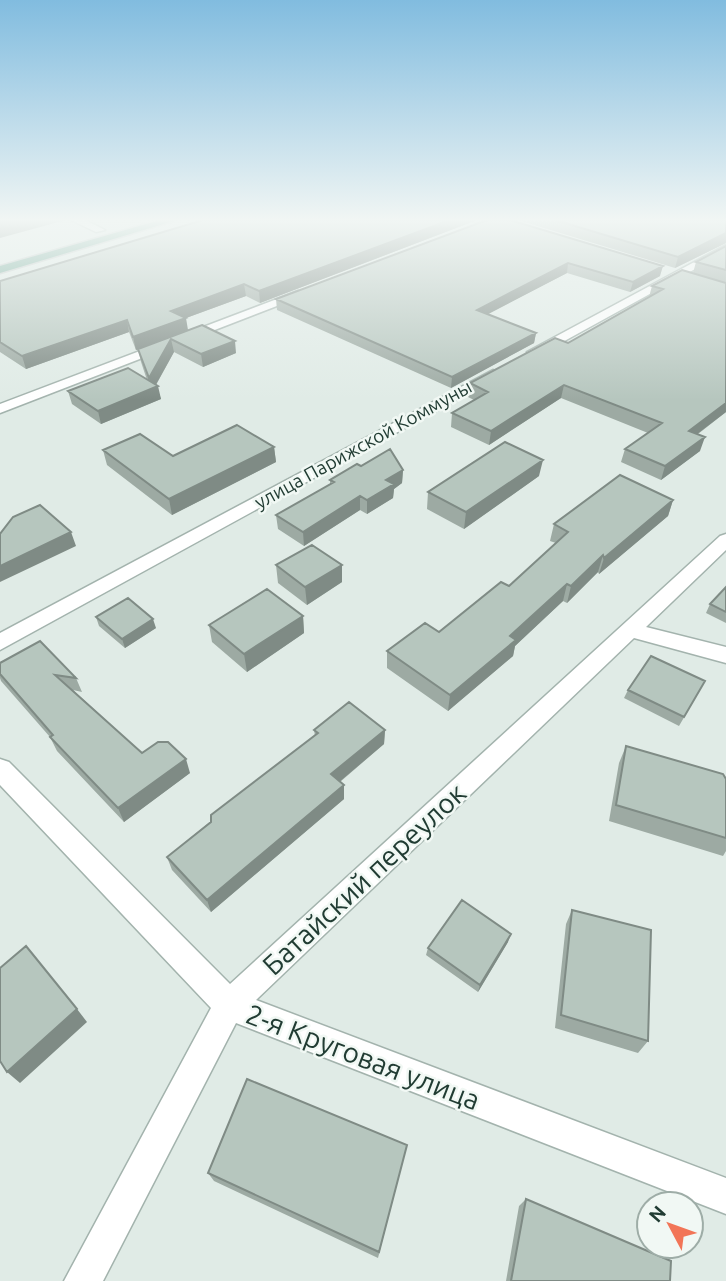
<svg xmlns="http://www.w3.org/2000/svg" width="726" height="1281" font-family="Ubuntu,sans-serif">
  <rect width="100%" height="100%" fill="#e0ebe6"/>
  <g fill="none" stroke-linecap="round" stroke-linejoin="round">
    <g stroke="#a3b3ad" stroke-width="3">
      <path id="minor" d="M71,220H85L105,230L96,232Z
        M726,245V252L539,355H529L527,352Z
        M298,291L308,294L0,413V404Z
        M493,370L500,374L498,377L0,650V633Z
        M726,534V550L646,627L726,647V663L634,638L256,1000L726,1178V1214L236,1023L103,1281H64L211,1008L0,785V759L9,762L230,984L720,536Z"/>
    </g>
    <g stroke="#c1c8c6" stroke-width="3">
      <path id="major" d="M160,220H177L0,273V266Z"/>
    </g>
    <use href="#minor" fill="#fff" fill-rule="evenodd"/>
    <use href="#major" fill="#65a18e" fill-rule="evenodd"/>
  </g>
  <path fill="#9daaa3" d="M477,220L260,303L246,296L186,318L136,350L129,332L26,369L0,352V281Z
    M487,220L660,276L630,292L567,273L487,314L536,333L534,343L451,388L277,310L276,299Z
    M518,220H726V243L675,268Z
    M726,246V412L698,434L700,451L661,480L621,462L625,449L648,433L561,398L489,445L451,427L452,413L474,400L468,397L470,383L568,343L649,297L652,286L693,273L696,262Z
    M202,325L236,353L203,367L174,352L156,385L161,399L101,424L72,404L68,391L147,380L141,362L138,349Z
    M274,447L276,462L172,515L107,465L103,450L173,456Z
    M361,466L403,470L402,483L394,489L393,498L367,514L360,510L304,546L278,529L276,515L330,484V480Z
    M539,476L464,529L427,509L428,492Z
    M673,500L668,516L599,574L598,572L567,603L563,601L515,646L513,656L448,711L387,668V651L439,632L509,586L556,543L550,541L554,524Z
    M276,565L342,582L307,605L278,583Z
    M726,587V623L706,613L710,604Z
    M303,616L304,633L247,672L212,642L209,625Z
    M96,617L156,628L125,648L99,626Z
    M0,663L76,678L82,692L73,690L142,753L190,773L124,822L57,751L50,737L1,681L0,678Z
    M628,690H700L679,726L624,698Z
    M314,730H385L384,744L340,782L344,785V799L211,912L172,870L167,857L315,736Z
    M626,746L726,779V851L723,856L609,821L619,763Z
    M572,910L648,1041L638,1053L555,1028L566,924Z
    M508,942L478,992L426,955L428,948Z
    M407,1145L378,1258L214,1181L208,1173Z
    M526,1199L670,1281H506L519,1206Z"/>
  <path fill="#7f8b85" d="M11,220H66L0,238V223Z
    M450,220H477L260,303L259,291Z
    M726,233V243L675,268L678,257Z
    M568,263L567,273L475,321L477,310Z
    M663,266L660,276L630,292L633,282Z
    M244,284L246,296L186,318L188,330L136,350L133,337L171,311Z
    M127,320L129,332L26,369L22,356Z
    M536,333L534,343L451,388L452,377Z
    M171,339L174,352L154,388L158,386L161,399L101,424L98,411L151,389L149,378Z
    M235,341L236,353L203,367L201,354Z
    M564,385L561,398L489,445L491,431Z
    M726,403V412L684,444L689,431Z
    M705,437L700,451L661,480L665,466Z
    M274,447L276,462L172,515L169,499Z
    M543,460L539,476L464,529L466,512Z
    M403,470L402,483L394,489L393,498L367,514V500L386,480Z
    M360,496V510L304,546L303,532Z
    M673,500L668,516L599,574L604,558Z
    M71,532L76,546L0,582V566Z
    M603,555L598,572L567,603L571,586Z
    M342,565V582L307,605L305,587Z
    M567,584L563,601L515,646L513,656L448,711L450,695L510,636Z
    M303,616L304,633L247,672L244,654Z
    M153,619L156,628L125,648L122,639Z
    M385,730L384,744L332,788L331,774Z
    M186,759L190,773L124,822L118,808Z
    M344,785V799L211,912L207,900Z
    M511,934L508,942L478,992L480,985Z
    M77,1009L87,1022L20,1083L7,1072Z"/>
  <path fill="#b6c6be" stroke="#7f8b85" stroke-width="2" d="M0,220H11L0,223Z
    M203,220H450L259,291L244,284L171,311L186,318L133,337L127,320L22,356L0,342V281Z
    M487,220H510L663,266L633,282L568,263L477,310L536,333L452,377L276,299Z
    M555,220H726V233L678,257Z
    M726,246V270L696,262Z
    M682,270L726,283V403L689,431L705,437L665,466L625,449L662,423L564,385L491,431L452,413L488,392L470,383L555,338L568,343L663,289L652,286Z
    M202,325L235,341L201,354L171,339L149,378L138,349Z
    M128,368L158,386L98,411L68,391Z
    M237,425L274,447L169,499L103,450L140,434L173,456Z
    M505,442L543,460L466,512L428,492Z
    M390,449L403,470L386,480L394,484L367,500L360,496L303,532L276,515L334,482L330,480L357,464L361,466Z
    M620,475L673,500L604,558L603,555L571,586L567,584L510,636L516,640L450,695L387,651L425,623L439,632L501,582L509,586L568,532L554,524Z
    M40,505L71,532L0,566V534L13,517Z
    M312,545L342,565L305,587L276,565Z
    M726,587V612L710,604Z
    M267,589L303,616L244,654L209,625Z
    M128,598L153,619L122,639L96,617Z
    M40,641L76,678L55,675L142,753L158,742H168L186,759L118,808L50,737L53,735L0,674V663Z
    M651,656L705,681L684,717L628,690Z
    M349,702L385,730L331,774L344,785L207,900L167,857L211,822V815L318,733L314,730Z
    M626,746L723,774L726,779V838L616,805Z
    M462,900L511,934L480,985L428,948Z
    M572,910L651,930L648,1041L561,1015Z
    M26,946L77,1009L7,1072L0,1061V968Z
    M247,1079L407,1145L379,1252L208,1173Z
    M526,1199L671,1261L670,1281H511Z"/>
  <linearGradient id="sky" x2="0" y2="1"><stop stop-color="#81bcdf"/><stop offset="0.55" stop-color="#f1f6f4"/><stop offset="1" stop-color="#f1f6f4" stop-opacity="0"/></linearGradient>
  <rect width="726" height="400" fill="url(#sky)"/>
  <g text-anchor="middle" stroke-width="5" stroke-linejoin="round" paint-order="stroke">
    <g font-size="19" fill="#213c33" stroke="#f1f8f4">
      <text transform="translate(363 444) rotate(-29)" y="7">улица Парижской Коммуны</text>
    </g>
    <g font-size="28" fill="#213c33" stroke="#f1f8f4">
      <text transform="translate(364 879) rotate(-43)" y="10">Батайский переулок</text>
      <text transform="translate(363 1057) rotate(21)" y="10">2-я Круговая улица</text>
    </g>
  </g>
  <g transform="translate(670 1225) rotate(311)"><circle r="33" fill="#f1f8f4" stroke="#9eada7" stroke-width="2"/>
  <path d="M0-5L12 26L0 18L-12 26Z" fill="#f27557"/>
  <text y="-10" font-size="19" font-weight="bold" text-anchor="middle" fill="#213c33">N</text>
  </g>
</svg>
